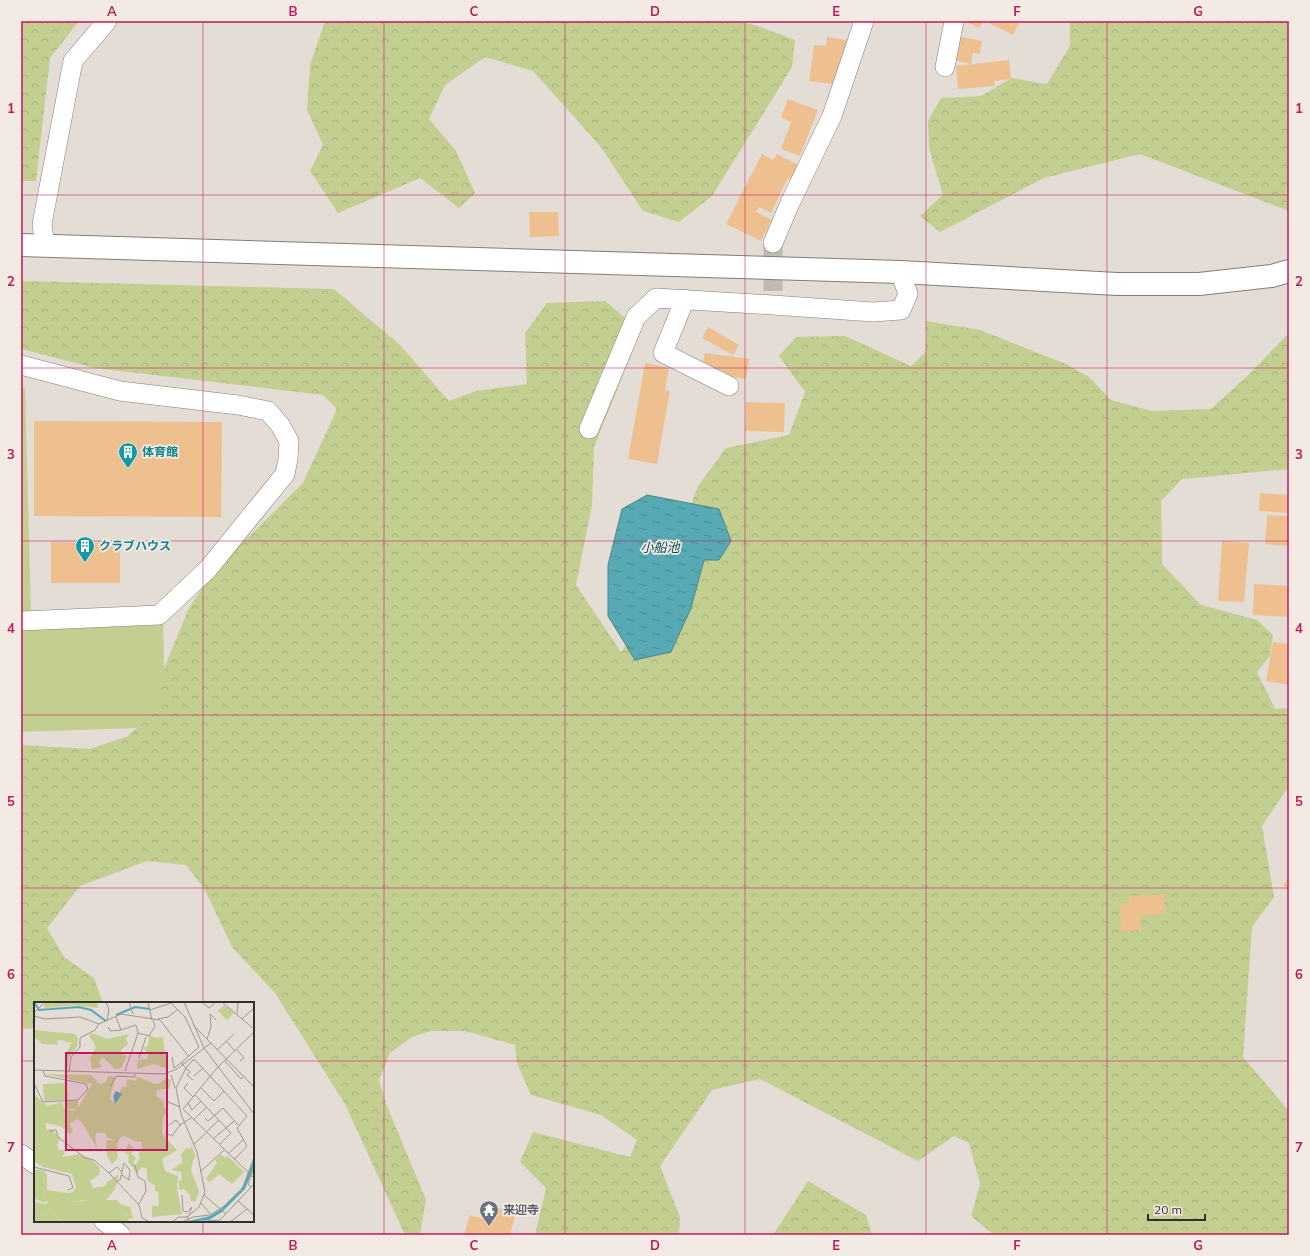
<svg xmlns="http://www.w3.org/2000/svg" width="1310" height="1256" font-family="Mulish,'Noto Sans JP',sans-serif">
  <defs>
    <pattern id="forest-crowns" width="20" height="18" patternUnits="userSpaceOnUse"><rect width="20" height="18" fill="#c3ce91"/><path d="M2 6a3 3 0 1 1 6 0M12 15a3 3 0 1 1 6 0" fill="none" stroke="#a8b17d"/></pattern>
    <pattern id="water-ripples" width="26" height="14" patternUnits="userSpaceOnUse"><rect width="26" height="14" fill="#57aab4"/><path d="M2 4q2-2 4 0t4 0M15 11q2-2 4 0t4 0" fill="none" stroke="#498b93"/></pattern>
  </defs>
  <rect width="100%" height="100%" fill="#e4ddd6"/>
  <path fill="#c3ce91" d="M21,388H25L31,614H21Z
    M163,625L166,727L21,732V630Z"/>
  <path fill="url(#forest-crowns)" d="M21,21H79L50,58L36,181H21Z
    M325,21H733L755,25L795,40L792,67L712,196L679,222L643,211L601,147L533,71L485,57L445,85L429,119L456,151L475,193L459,208L420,178L338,213L310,171L323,145L307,110L310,65Z
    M1070,21H1289V211L1140,154L1044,178L940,232L920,216L943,195L929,148L928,121L941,98L981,96L1012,78L1047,84L1070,46Z
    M21,281L334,289L401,346L449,401L476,391L527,384L525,333L547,303L605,301L641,331L594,447L592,505L576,585L621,652L650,614L698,486L726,448L789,435L805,392L779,356L796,337L845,336L911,366L926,352V321L980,330L1066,364L1089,377L1111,400L1152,411L1211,409L1248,375L1289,333V469L1182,479L1161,501L1162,564L1201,605L1257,620L1273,635L1270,656L1257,672L1275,709L1289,708V786L1262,826L1274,897L1252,927L1243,1057L1289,1111V1235H994L971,1216L980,1184L969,1143L954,1136L918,1161L760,1079L712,1090L660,1166L680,1217L679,1235H535L546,1188L520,1162L533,1132L630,1157L637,1140L601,1115L531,1095L517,1063L515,1045L465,1031H431L412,1037L390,1053L379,1080L387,1106L426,1200L420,1235H405L345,1104L275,993L232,947L205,890L186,865L147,861L80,886L47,928L64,957L94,978L103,1003H35V1028L21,1029V745L90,749L128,736L155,711L165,666L189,608L215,570L303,483L337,409L323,395L95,368L21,349Z
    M808,1181L866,1215L872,1235H773Z"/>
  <path fill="url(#water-ripples)" stroke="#4c858b" d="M647,495L719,509L731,541L719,560H704L691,608L671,652L635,660L608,616V565L622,509Z"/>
  <path fill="#eec090" d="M965,21H983L979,28Z
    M985,21H1020L1013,35Z
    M957,36L982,41L980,54L973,53L971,64L953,60Z
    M827,37L851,41L845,86L809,81L814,45L826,46Z
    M1009,60L1011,79L994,81L995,86L958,89L956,66Z
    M788,99L818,110L800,156L781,149L791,122L781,117Z
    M762,154L773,160L777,154L806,169L799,184L788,178L771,213L759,207L756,212L772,220L761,241L726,224Z
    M529,212H558L559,236L530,237Z
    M708,327L739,345L733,355L702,338Z
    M705,353L749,359L746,379L715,374L702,367Z
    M645,363L669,368L665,390L670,391L657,464L628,459Z
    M746,402L785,403L784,432L745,431Z
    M34,421L222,422L221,517L34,516Z
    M1260,493L1289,495V513L1259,511Z
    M1267,515L1289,516V546L1265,544Z
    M1222,541L1249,543L1244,602L1218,601Z
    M51,542L120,543V583H51Z
    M1254,584L1289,586V617L1253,615Z
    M1273,642L1289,644V685L1266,681Z
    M1289,878V891L1283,885Z
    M1164,894L1165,914L1140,916L1141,930L1121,931L1120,903H1129V896Z
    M492,1206L516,1213L510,1235H464L470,1215L488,1220Z"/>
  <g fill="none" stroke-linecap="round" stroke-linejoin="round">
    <path stroke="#c0bab4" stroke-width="19" stroke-dasharray="19 10" stroke-linecap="butt" d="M773,243V305"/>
    <g stroke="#837d76" stroke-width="20">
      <path id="minor" d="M945,67L954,21
        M773,243L790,203L832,116L864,21
        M45,246L42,224L73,61L107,21
        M685,299L663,353L729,386
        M21,365L120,391L238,405L268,411L280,425L289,441L288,459L285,474L208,569L159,615L21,621
        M589,429L636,317L656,298L773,305L873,312L901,310L908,294L900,272
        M21,1154L35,1164
        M104,1221L121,1235"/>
    </g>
    <g stroke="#837d76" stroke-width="24">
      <path id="tertiary" d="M21,245L900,272L1117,284H1199L1272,276L1289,271"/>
    </g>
    <use href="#minor" stroke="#fff" stroke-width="19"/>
    <use href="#tertiary" stroke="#fff" stroke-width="22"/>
  </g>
  <path fill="none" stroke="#c2185b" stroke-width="1" stroke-opacity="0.55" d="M203,21V1003M384,21V1235M565,21V1235M745,21V1235M926,21V1235M1107,21V1235M21,195H1289M21,368H1289M21,541H1289M21,715H1289M21,888H1289M21,1061H35M253,1061H1289M203,1221V1235"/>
  <defs>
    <g id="building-pin" transform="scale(1)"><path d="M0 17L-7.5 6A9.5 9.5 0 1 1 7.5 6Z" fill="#0f9aa8" stroke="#f2eae3"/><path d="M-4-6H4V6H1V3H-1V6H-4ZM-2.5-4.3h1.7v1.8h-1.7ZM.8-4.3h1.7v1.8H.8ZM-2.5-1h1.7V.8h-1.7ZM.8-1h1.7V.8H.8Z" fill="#fff"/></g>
    <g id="temple-pin" transform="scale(1)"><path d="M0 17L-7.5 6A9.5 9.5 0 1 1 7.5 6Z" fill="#6b7280" stroke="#f2eae3"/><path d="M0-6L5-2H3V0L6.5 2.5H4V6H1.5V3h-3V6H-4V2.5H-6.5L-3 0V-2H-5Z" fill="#fff"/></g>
  </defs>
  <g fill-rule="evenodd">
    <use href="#building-pin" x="128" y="452"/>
    <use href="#building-pin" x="85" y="546"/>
    <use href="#temple-pin" x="489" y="1210"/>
  </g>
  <g text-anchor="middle" stroke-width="3.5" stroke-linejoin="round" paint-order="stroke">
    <g font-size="12" font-weight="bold" fill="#0d838f" stroke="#f2eae3" text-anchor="start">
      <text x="142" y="456">体育館</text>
      <text x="99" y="550">クラブハウス</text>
    </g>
    <g font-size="12" font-weight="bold" fill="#5b616d" stroke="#f2eae3" text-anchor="start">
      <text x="503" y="1214">来迎寺</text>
    </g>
    <g font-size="13" font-style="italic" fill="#005057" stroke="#f2eae3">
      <text x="660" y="552">小船池</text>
    </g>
  </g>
  <g transform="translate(34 1002)">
    <rect width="220" height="220" fill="#e4ddd6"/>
    <path d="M190,3L200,11L193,18L184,9ZM33,81L34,98L10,99L9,82ZM32,99H44V107H33ZM187,152L191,156L194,154L210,170L198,182L185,172L176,180L172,177L183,161L181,158Z" fill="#c3ce91"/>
    <path d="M63,0L64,6L42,3L11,6L9,1ZM0,28L41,32L44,36L43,45L35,55L34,65H31V53L38,41L26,38L23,39L24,43L9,42L0,35ZM58,31L73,37L95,32L92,37L94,42L87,48V52L93,54L87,66L81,67L69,55L65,60L68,65L58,67L56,56L62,45L55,33ZM115,33L122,36L129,35L133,67L120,62L103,67L104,58L113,57L114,54V51L109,46L114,44ZM11,72L57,73L66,82L72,80L74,74H78L81,76L76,96L80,101L88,85L93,84V77L102,79L103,75L107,76L121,82H125L132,76L137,78L136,86L123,88L122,94L130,100V105L134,108L129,115L128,132L143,148L128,157L131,169L144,174L143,187L148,212L118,215V204H124L125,200L124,190L121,189V184L113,178V167L108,165L103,171L100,170V167L94,160L95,153L91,151L94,142L99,145L98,152L102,156L99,161L102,163L106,155L104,153L106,149H109L107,139L103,140L90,134L87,135L83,141L84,156L78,162L73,154L72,141L73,138L81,139L73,135L71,131H63L61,134L63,146L47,119L43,117L35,122L39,128L36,132L26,124L11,121L13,128L18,127L26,137L23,143L25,148H32L28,155L46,152L57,157L66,166L65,173L56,179L59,186L71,184L73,180L85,172L81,187L72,198H83L86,202L96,205L99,216L94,217L96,214L88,213L86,207L64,205L50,198L40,200L32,196L10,200L11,171L13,172V188L33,191L39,190L42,185L38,172L9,165L0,159V92L13,104L29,100L30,106L39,109L44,106L58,82ZM156,141L162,154L159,158L157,168L165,190L161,200L157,199L156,193L150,187L145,188V179L148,178L147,170L137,168L148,161L147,153L152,146L157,147ZM17,209L28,220H0V215Z" fill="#c3ce91"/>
    <path d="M0,167L11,169L10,200L0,197ZM29,195L40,200L52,199L65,205L73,202L86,207L88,213L96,214L94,218L96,220H28L17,209L0,215V200L13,202L14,199Z" fill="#c3ce91"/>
    <path d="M82,89L88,92L81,102L79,94ZM220,157V165L211,187L188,210L175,218L150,220L176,214L188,206L207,188Z" fill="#57aab4"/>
    <path fill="none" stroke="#57aab4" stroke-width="2" d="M0,0L5,8L45,5L57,8L72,19M82,13L101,5L116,7"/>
    <path fill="none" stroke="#9d9792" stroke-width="1" d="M72,0L75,8L73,18M95,0L99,12M114,0L118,18M150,0L170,46L220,112M168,0L175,6L182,0M188,0L220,27M0,6L1,10L9,2M116,8L137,1L151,15L165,45L148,60L149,63M203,12L204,0M0,14L11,17L46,15L65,22M82,15L87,28L102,23L104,31M124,17L134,15L143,8M208,17L220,6M159,23L220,85M74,25L76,29L87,28M173,37L177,25L176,12L182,18M192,39L201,49M183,48L200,32M203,48L210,56L206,59M138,55L140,66L148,60M105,56L112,35M191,59L207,77L210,74M149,63L156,70L153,73L159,78M0,68L130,72L143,67L177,41M91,69L104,31L115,34L121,24L119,18M35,70L37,55L46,45V36L61,28L65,22L87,12L126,18L155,55M137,73L141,86M160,74L169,66M0,81L9,100L44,98L54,87L52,82L11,74L9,68M154,81L150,86L159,95M77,84L82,74L101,75V72M167,86L180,99L190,89M161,93L197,131L185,143M133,95L134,100L146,105M154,101L158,108L167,99M149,107L183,66L220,30M149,107L220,176M171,116L174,119L189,106L204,123M159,118L173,105M135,123L142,118L146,123M15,129L22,128L24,135L51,156L60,158L75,171M172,130L185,118M134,132L138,134L146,123L157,116M179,137L200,119M160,142L172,131M194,152L209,138M101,163L104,175L111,179L112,189L105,202M0,165L35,174L39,186L34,188M88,170L83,165L75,171L105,203L108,216L116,220M166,170L190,148M82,180L86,178L90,161L96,168L95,178L88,173M217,185L214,182L220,166M148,193L149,209L153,210L158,205L155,213M170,193L192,212M204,199L220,213M167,201L177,213M153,215L165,205L171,190L163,150L147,112L142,86L152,66L159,58H161L213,114L203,126L213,144L200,158M138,220L145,215H153L156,220M148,220L159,215L176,213L190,204L209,185L220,155M159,220L186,218L220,182M196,220L213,207"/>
    <path fill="#c2185b" fill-opacity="0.15" stroke="#c2185b" stroke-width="2" d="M32,51H133V148H32Z"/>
    <rect width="220" height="220" fill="none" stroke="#322f2c" stroke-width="2"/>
  </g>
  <rect width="1310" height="1256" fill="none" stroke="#f2eae3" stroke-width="44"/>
  <path d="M1148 1214v6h57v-6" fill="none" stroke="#322f2c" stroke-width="2"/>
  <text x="1154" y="1214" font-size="12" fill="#322f2c" stroke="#f2eae3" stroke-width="3" paint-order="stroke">20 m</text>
  <rect x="22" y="22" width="1266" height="1212" fill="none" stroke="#c2185b" stroke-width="1.5"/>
  <g font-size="13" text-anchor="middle" font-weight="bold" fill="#c2185b">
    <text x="112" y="16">A</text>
    <text x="293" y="16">B</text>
    <text x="474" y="16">C</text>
    <text x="655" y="16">D</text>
    <text x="836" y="16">E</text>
    <text x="1017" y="16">F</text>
    <text x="1198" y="16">G</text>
    <text x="11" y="113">1</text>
    <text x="1299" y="113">1</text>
    <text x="11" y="286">2</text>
    <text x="1299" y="286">2</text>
    <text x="11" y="459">3</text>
    <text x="1299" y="459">3</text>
    <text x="11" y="633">4</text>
    <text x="1299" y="633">4</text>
    <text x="11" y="806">5</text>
    <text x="1299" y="806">5</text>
    <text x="11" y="979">6</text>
    <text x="1299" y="979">6</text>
    <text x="11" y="1152">7</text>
    <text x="1299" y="1152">7</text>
    <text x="112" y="1250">A</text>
    <text x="293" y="1250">B</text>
    <text x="474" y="1250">C</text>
    <text x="655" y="1250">D</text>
    <text x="836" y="1250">E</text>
    <text x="1017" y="1250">F</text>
    <text x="1198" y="1250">G</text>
  </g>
</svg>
